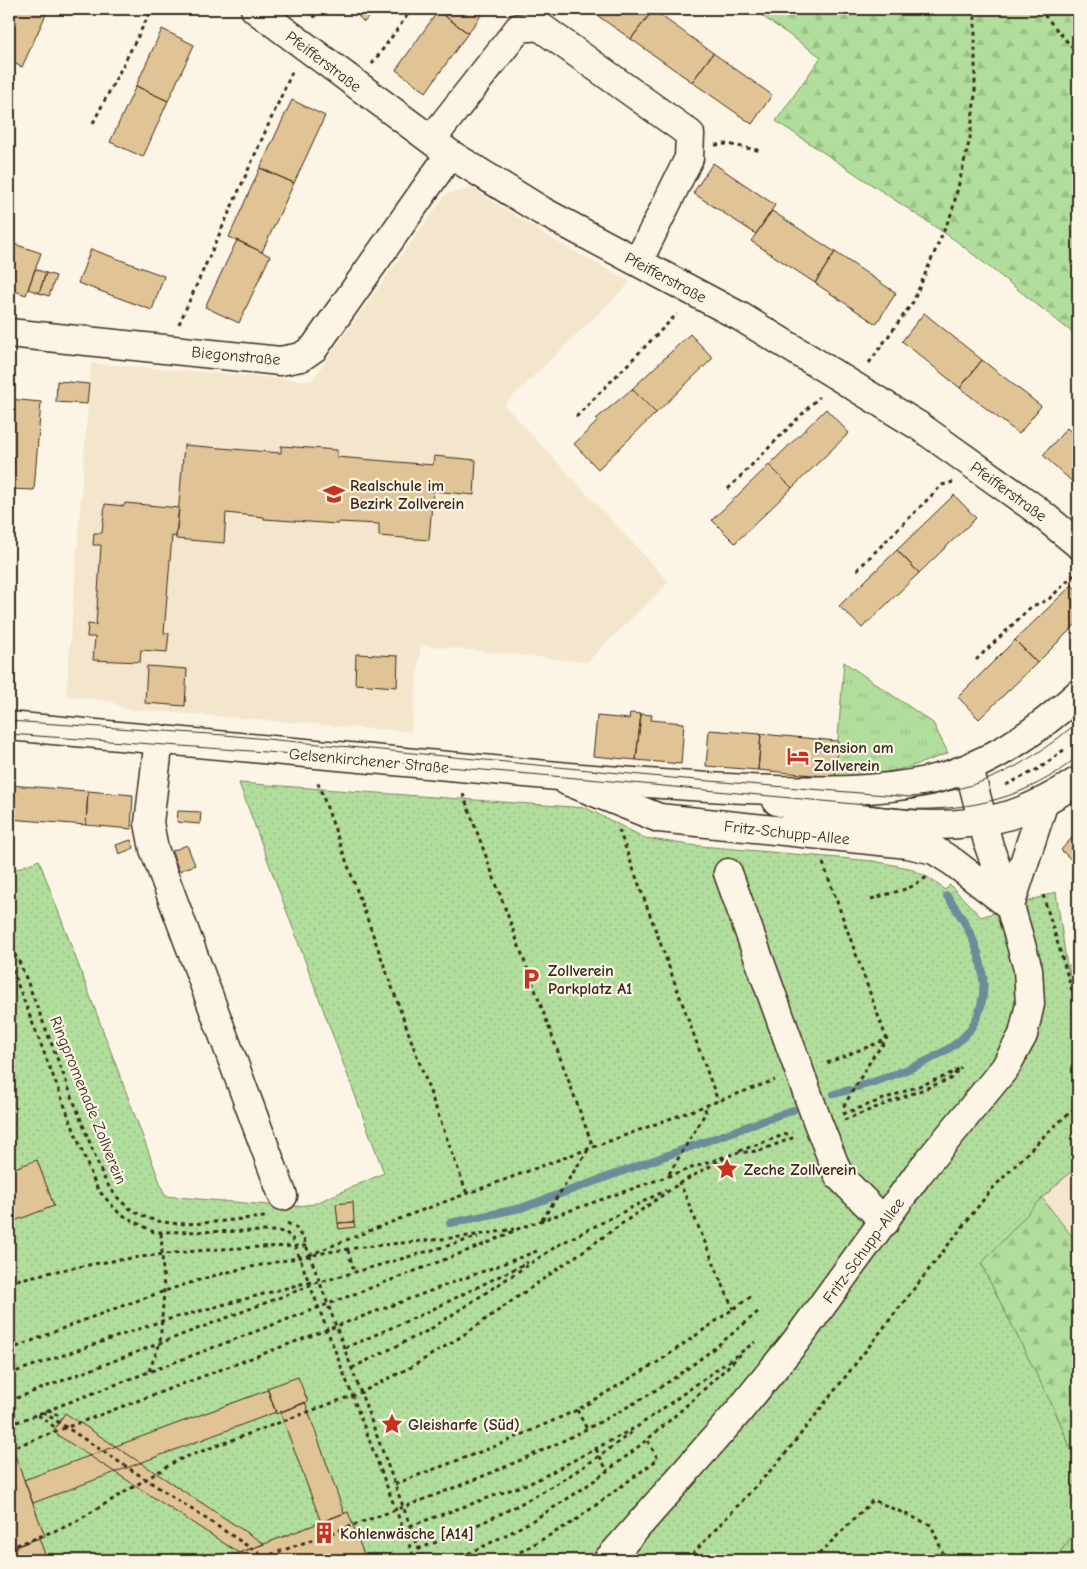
<svg xmlns="http://www.w3.org/2000/svg" width="1087" height="1569" font-family="'Comic Neue',sans-serif">
  <defs>
    <pattern id="grass-tufts" width="24" height="20" patternUnits="userSpaceOnUse" patternTransform="scale(1.25)"><rect width="24" height="20" fill="#b1de9c"/><path d="M3 7l-1-3M5 7V3M7 7l1-3M15 17l-1-3M17 17v-4M19 17l1-3" fill="none" stroke="#99bf86"/></pattern>
    <pattern id="forest-firs" width="22" height="20" patternUnits="userSpaceOnUse" patternTransform="scale(1.25)"><rect width="22" height="20" fill="#b1de9c"/><path d="M5 1l3.5 6h-7zM16 11l3.5 6h-7z" fill="#99bf86"/></pattern>
    <pattern id="park-dots" width="8" height="8" patternUnits="userSpaceOnUse" patternTransform="scale(1.25)"><rect width="8" height="8" fill="#b1de9c"/><path d="M2 2h.1M6 6h.1" fill="none" stroke="#99bf86" stroke-width="1.8" stroke-linecap="round"/></pattern>
  </defs>
  <rect width="100%" height="100%" fill="#fcf5e5"/>
  <filter id="ink" filterUnits="userSpaceOnUse"><feTurbulence type="fractalNoise" baseFrequency=".02" numOctaves="2"/><feDisplacementMap in="SourceGraphic" scale="10" xChannelSelector="R" yChannelSelector="G"/><feConvolveMatrix kernelMatrix="1 2 1 2 8 2 1 2 1" color-interpolation-filters="sRGB"/></filter>
  <g filter="url(#ink)">
    <path fill="#f4e6cd" d="M472,188L552,239L631,282L504,405L669,582L587,662L421,645L411,732L125,709L112,702L66,696L91,363L311,381L446,194Z
      M1078,1165V1244L1042,1198Z"/>
    <path fill="url(#grass-tufts)" stroke="#76845d" d="M844,662L933,723L948,753C908,769 879,777 835,777Z"/>
    <path fill="url(#forest-firs)" stroke="#76845d" d="M752,9H1078V337L955,240L776,121L821,57Z
      M1078,962V996L1067,966Z
      M1078,1165L1042,1198L1078,1244V1467L1056,1413L849,1293Z
      M1078,1528V1560H1054Z"/>
    <path fill="url(#park-dots)" stroke="#76845d" d="M239,783L586,808L645,838L689,845L873,861L909,868L929,878L945,890L950,885L981,917L1056,892L1067,966L1078,996V1165L1042,1198L981,1264L1056,1413L1078,1467V1528L1054,1560H9V872L39,860L165,1196L291,1207L314,1204L384,1173Z"/>
    <g fill="none" stroke-linecap="round" stroke-linejoin="round">
      <path stroke="#6c8c9a" stroke-width="8" d="M857,1087C888,1078 948,1057 968,1032C1001,989 975,933 947,896
        M834,1094L849,1090
        M450,1223L521,1208L793,1110"/>
    </g>
    <path fill="#e1c495" stroke="#3b2a1e" d="M9,9H41L47,12L22,67L9,61Z
      M351,9H377L364,22Z
      M440,9H486L468,33L438,11Z
      M588,9H651L653,10L631,39Z
      M653,10L713,53L692,82L631,39Z
      M438,11L468,33L426,92L396,70Z
      M162,29L194,45L168,101L136,86Z
      M713,53L772,95L752,124L692,82Z
      M136,86L168,101L143,157L110,142Z
      M292,100L325,116L294,183L260,168Z
      M713,163L775,205L756,234L693,193Z
      M260,168L294,183L262,252L229,237Z
      M772,211L835,252L815,283L751,241Z
      M237,240L270,256L239,323L205,307Z
      M9,242L14,244L9,258Z
      M14,244L41,253L26,295L9,289V258Z
      M91,249L164,276L152,310L78,283Z
      M835,252L896,293L876,324L815,283Z
      M35,269L46,273L39,293L28,289Z
      M46,273L56,276L49,296L39,293Z
      M924,313L982,360L960,388L902,341Z
      M690,334L713,358L656,413L632,389Z
      M982,360L1041,406L1019,434L960,388Z
      M57,381L89,384L87,404L56,402Z
      M632,389L656,413L598,469L574,444L598,421L596,419Z
      M9,399L41,402L34,490L9,489Z
      M826,409L849,433L792,488L769,465Z
      M1067,428L1078,438V487L1043,455Z
      M184,445L281,453V446L337,450V457L433,465L434,456L476,460L474,495L433,491L429,540L379,536V524L338,522V524L264,519V517L226,513L224,543L176,539Z
      M769,465L792,488L735,543L712,520Z
      M954,495L976,518L919,573L897,550Z
      M125,503L179,508L176,537L172,536L164,633H169L167,652L141,650L140,662L93,660L95,637H87L88,624L96,625L101,545H93L94,533H102L105,504L124,506Z
      M897,550L919,573L862,628L839,606Z
      M1072,585L1078,591V622L1037,663L1015,640Z
      M1015,640L1037,663L979,719L958,697Z
      M356,654L398,656L397,687L355,684Z
      M147,666L187,669L185,706L145,703Z
      M630,713L641,714L636,760L593,756L597,716L629,719Z
      M641,714L652,715L651,720L684,723L681,764L636,760Z
      M709,730L761,734L758,770L706,766Z
      M761,734L838,741L835,777L758,770Z
      M9,785L88,791L86,825L9,819Z
      M88,791L133,795L131,829L86,825Z
      M178,811L201,812L200,824L177,822Z
      M1078,831V866L1061,850Z
      M131,840L134,848L119,854L116,845Z
      M187,845L195,865L179,871L172,851Z
      M37,1160L54,1206L9,1223V1170Z
      M353,1202L354,1222L338,1223L336,1204Z
      M354,1222L355,1227L339,1229L338,1223Z
      M298,1377L308,1402L276,1414L267,1388Z
      M268,1390L276,1412L33,1503L24,1480Z
      M305,1402L344,1513L321,1522L280,1412Z
      M65,1413L264,1544L239,1553L53,1432Z
      M14,1453L45,1536L9,1549V1455Z
      M348,1512L366,1560H219L264,1544Z
      M39,1538L47,1560H9V1549Z"/>
    <g fill="none" stroke-linecap="round" stroke-linejoin="round">
      <g stroke="#3b2a1e" stroke-width="31">
        <path id="minor" d="M255,9L450,154L542,211L741,317L919,426L1034,508L1078,544
          M431,140L519,28L539,26L690,134L689,158L638,262
          M9,333L280,361L301,357L314,348L450,154
          M159,739L149,823L154,849L283,1196
          M567,781L659,818L908,844L934,850L953,862L1010,906
          M728,873L818,1123L839,1176L885,1222
          M1010,906L1044,802
          M608,1560L739,1411L796,1341L918,1174L1005,1068L1023,1035L1030,1004L1028,969L1010,906L989,846L969,768"/>
      </g>
      <g stroke="#3b2a1e" stroke-width="31">
        <path id="major" d="M9,726C199,742 390,762 580,778C644,783 709,788 773,790C825,791 876,792 927,781C985,768 1034,734 1078,694
          M777,801C849,818 938,837 1010,815C1035,807 1057,795 1078,781"/>
      </g>
      <path stroke="#3b2a1e" stroke-width="3" stroke-dasharray="4 4" stroke-linecap="butt" d="M307,9L317,19
        M1039,9L1078,54
        M372,64L412,9
        M93,123L152,9
        M715,145L727,144L762,151
        M179,324L293,70
        M869,363L913,302L952,212L970,138L975,95V9
        M576,417L677,314
        M728,489L819,397
        M857,570L942,485L953,482
        M976,660L1032,606L1048,600L1078,571
        M318,783L467,1194
        M1006,785L1040,768L1065,749
        M463,794L593,1147
        M619,830L718,1101
        M823,863L887,1040L874,1055L842,1109
        M1043,895L1078,1010
        M871,899L909,888L927,877
        M9,948L18,959L24,973L102,1174C137,1245 203,1220 267,1217
        M9,962L91,1174L98,1190L119,1213L154,1232L277,1231L285,1232L292,1238L415,1560
        M827,1063L885,1040
        M843,1114L946,1076L958,1069
        M844,1120L950,1079L961,1067
        M739,1151L792,1132
        M669,1174L706,1112L704,1106
        M678,1184L680,1183L733,1309
        M542,1220L588,1150
        M287,1223L295,1227L304,1240L423,1560
        M348,1250L354,1271
        M309,1255L409,1215L775,1080
        M9,1282C108,1257 204,1247 306,1246
        M345,1348L423,1314L528,1262
        M9,1350C68,1326 129,1302 190,1283C228,1270 268,1264 307,1256C375,1242 445,1242 514,1229
        M352,1368L429,1330L560,1244L666,1190
        M149,1371L160,1343L164,1292L161,1232
        M9,1374L162,1321L305,1283L320,1282L478,1237
        M9,1401L312,1285
        M48,1409L62,1418
        M577,1410L587,1429
        M43,1412L263,1556
        M38,1415L56,1428
        M9,1425L407,1274L490,1242L520,1228L726,1156
        M9,1449L537,1251
        M596,1449L608,1472
        M395,1484L501,1444L577,1410L661,1360L753,1295
        M410,1526L535,1481L640,1425L755,1342
        M9,1548L70,1525L178,1460L362,1392L413,1366L462,1336L680,1183L734,1153L759,1151L795,1137
        M418,1549C499,1519 564,1484 632,1432
        M256,1560C382,1514 512,1473 629,1406C676,1380 720,1345 760,1310
        M453,1560C570,1510 653,1440 743,1352
        M506,1560L573,1522L658,1459L648,1441
        M687,1560L782,1458L991,1190L1046,1134L1078,1105
        M813,1560L873,1500L931,1525L946,1560"/>
      <use href="#minor" stroke="#fcf5e5" stroke-width="28"/>
      <use href="#major" stroke="#fcf5e5" stroke-width="28"/>
      <path stroke="#3b2a1e" stroke-width="1" d="M9,721L225,735L672,778L911,797C983,789 1023,768 1078,722
        M9,734L308,755L611,781L907,809C969,811 1030,798 1078,756"/>
    </g>
  </g>
  <defs>
    <g id="school-bare" transform="scale(1.725)"><path d="M0-5L7-2L0 1L-7-2ZM-4 1L0 2.5L4 1V4Q0 6-4 4Z" fill="#c8321e" stroke="#fcf5e5" stroke-width="2.5" paint-order="stroke"/></g>
    <g id="hotel-bare" transform="scale(1.725)"><path d="M-6-4.5h1.5V1H6V5H4.5V3h-9V5H-6ZM-4 0a1.8 1.8 0 1 1 3.6 0ZM.5 0V-2.5h3Q6-2.5 6 0Z" fill="#c8321e" stroke="#fcf5e5" stroke-width="2.5" paint-order="stroke"/></g>
    <g id="parking-bare" transform="scale(1.725)"><path d="M-3.5-5.5H1a3.5 3.5 0 0 1 0 7H-1V5.5H-3.5ZM-1-3.4V-.6H.8a1.4 1.4 0 0 0 0-2.8Z" fill="#c8321e" stroke="#fcf5e5" stroke-width="2.5" paint-order="stroke"/></g>
    <g id="sight-bare" transform="scale(1.725)"><path d="M0-6L1.8-2.2L6-1.7L2.9 1.2L3.7 5.4L0 3.3L-3.7 5.4L-2.9 1.2L-6-1.7L-1.8-2.2Z" fill="#c8321e" stroke="#fcf5e5" stroke-width="2.5" paint-order="stroke"/></g>
    <g id="building-bare" transform="scale(1.725)"><path d="M-4-6H4V6H1V3H-1V6H-4ZM-2.5-4.3h1.7v1.8h-1.7ZM.8-4.3h1.7v1.8H.8ZM-2.5-1h1.7V.8h-1.7ZM.8-1h1.7V.8H.8Z" fill="#c8321e" stroke="#fcf5e5" stroke-width="2.5" paint-order="stroke"/></g>
  </defs>
  <g fill-rule="evenodd">
    <use href="#school-bare" x="334" y="494"/>
    <use href="#hotel-bare" x="798" y="756"/>
    <use href="#parking-bare" x="531" y="979"/>
    <use href="#sight-bare" x="727" y="1169"/>
    <use href="#sight-bare" x="392" y="1424"/>
    <use href="#building-bare" x="324" y="1533"/>
  </g>
  <g text-anchor="middle" stroke-width="4.5" stroke-linejoin="round" paint-order="stroke">
    <g font-size="16" fill="#3b2a1e" stroke="#fcf5e5">
      <text transform="translate(324 61) rotate(37)" y="6">Pfeifferstraße</text>
      <text transform="translate(666 277) rotate(28)" y="6">Pfeifferstraße</text>
      <text transform="translate(236 355) rotate(5)" y="6">Biegonstraße</text>
      <text transform="translate(1009 491) rotate(36)" y="6">Pfeifferstraße</text>
      <text transform="translate(369 760) rotate(5)" y="6">Gelsenkirchener Straße</text>
      <text transform="translate(787 832) rotate(6)" y="6">Fritz-Schupp-Allee</text>
      <text transform="translate(89 1100) rotate(68)" y="6">Ringpromenade Zollverein</text>
      <text transform="translate(863 1250) rotate(-54)" y="6">Fritz-Schupp-Allee</text>
    </g>
    <g font-size="16" font-weight="bold" fill="#3b2a1e" stroke="#fcf5e5" text-anchor="start">
      <text x="350" y="491">Realschule im<tspan x="350" dy="18">Bezirk Zollverein</tspan></text>
      <text x="814" y="753">Pension am<tspan x="814" dy="18">Zollverein</tspan></text>
      <text x="548" y="976">Zollverein<tspan x="548" dy="18">Parkplatz A1</tspan></text>
      <text x="744" y="1175">Zeche Zollverein</text>
      <text x="408" y="1430">Gleisharfe (Süd)</text>
      <text x="340" y="1539">Kohlenwäsche [A14]</text>
    </g>
  </g>
  <rect width="1087" height="1569" fill="none" stroke="#fcf5e5" stroke-width="30"/>
  <rect x="15" y="15" width="1057" height="1539" fill="none" stroke="#3b2a1e" stroke-width="2" filter="url(#ink)"/>
</svg>
